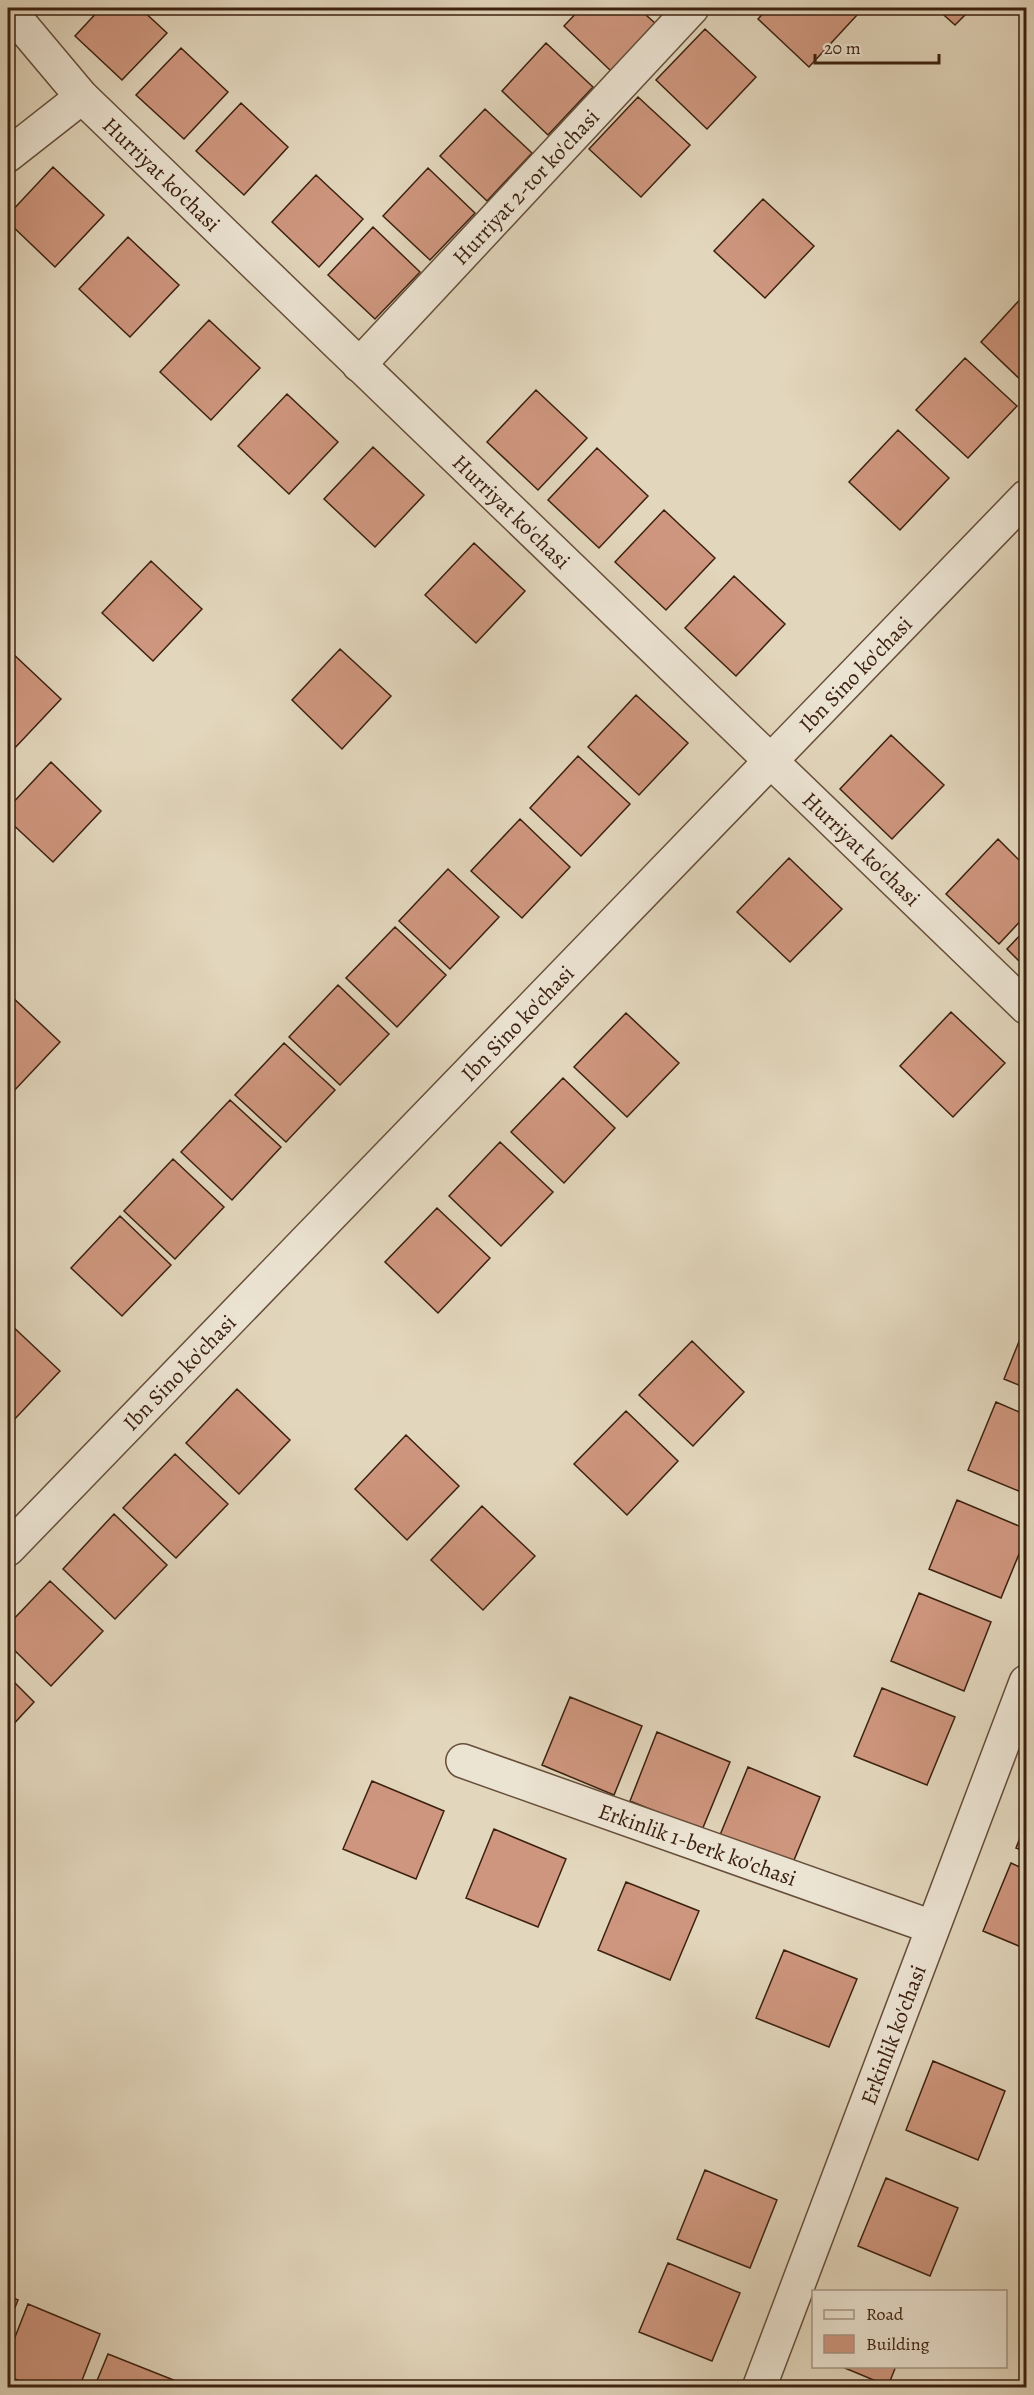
<svg xmlns="http://www.w3.org/2000/svg" width="1034" height="2395" font-family="Alegreya,serif">
  <rect width="100%" height="100%" fill="#e2d6bc"/>
  <filter id="stains"><feTurbulence type="fractalNoise" baseFrequency=".00333" numOctaves="4"/><feColorMatrix values="0 0 0 0 .2 0 0 0 0 .09 0 0 0 0 .02 0 0 0 .5 -.17"/></filter>
  <radialGradient id="worn" r=".72"><stop offset=".6" stop-color="#630" stop-opacity="0"/><stop offset="1" stop-color="#630" stop-opacity=".3"/></radialGradient>
  <path fill="#ce967e" stroke="#3c210f" stroke-width="1.5" d="M101,8H140L167,33L122,80L75,36Z
    M581,8H638L655,23L611,71L564,26Z
    M768,8H849L857,15L809,67L758,19Z
    M936,8H972L955,25Z
    M705,29L756,77L707,129L656,80Z
    M546,43L593,87L548,135L502,91Z
    M181,48L228,92L184,139L136,95Z
    M638,97L690,145L641,197L589,149Z
    M241,103L288,147L244,195L196,151Z
    M485,109L532,153L487,201L440,156Z
    M53,167L104,215L55,267L8,222V215Z
    M428,168L475,213L430,260L383,216Z
    M316,175L363,219L319,267L272,222Z
    M763,199L814,246L765,298L714,251Z
    M373,227L420,272L375,319L328,275Z
    M128,237L179,285L130,337L79,289Z
    M1026,293V385L981,342Z
    M209,320L260,368L211,420L160,372Z
    M965,358L1017,406L968,458L916,410Z
    M536,390L587,438L538,490L487,442Z
    M287,394L338,442L289,494L238,446Z
    M898,430L949,478L900,530L849,482Z
    M373,447L424,495L375,547L324,499Z
    M597,448L648,496L599,548L548,500Z
    M664,510L715,558L666,610L615,562Z
    M474,543L525,591L476,643L425,595Z
    M151,561L202,609L153,661L102,613Z
    M734,576L785,624L736,676L685,628Z
    M340,649L391,696L342,749L292,700Z
    M10,651L61,699L12,751L8,747V653Z
    M636,695L688,743L639,795L588,747Z
    M891,735L944,785L892,839L840,789Z
    M578,756L630,804L581,856L530,808Z
    M51,762L101,811L53,862L8,820V808Z
    M520,819L570,867L522,918L471,871Z
    M998,839L1026,867V915L999,944L946,894Z
    M789,858L842,909L790,962L737,912Z
    M448,869L499,917L450,969L399,921Z
    M395,927L446,975L397,1027L346,978Z
    M1026,929V968L1007,949Z
    M338,985L389,1034L340,1085L289,1037Z
    M9,994L60,1042L11,1094L8,1091Z
    M951,1012L1005,1063L953,1117L900,1066Z
    M626,1013L679,1063L627,1117L574,1067Z
    M284,1043L335,1090L286,1142L235,1095Z
    M563,1078L615,1128L564,1183L511,1132Z
    M230,1100L281,1147L232,1200L181,1152Z
    M500,1142L553,1192L501,1246L449,1196Z
    M173,1159L224,1207L175,1259L124,1211Z
    M437,1208L490,1258L438,1313L385,1262Z
    M120,1216L171,1265L122,1316L71,1268Z
    M9,1323L60,1371L11,1423L8,1420Z
    M1026,1324V1388L1004,1379Z
    M692,1341L744,1392L693,1446L639,1395Z
    M237,1389L290,1440L239,1494L186,1443Z
    M996,1402L1026,1415V1494L968,1470Z
    M626,1411L678,1461L627,1515L574,1464Z
    M406,1435L459,1486L407,1540L355,1489Z
    M175,1454L228,1504L176,1558L123,1508Z
    M957,1500L1026,1529V1537L1001,1598L929,1569Z
    M482,1506L535,1556L483,1610L431,1560Z
    M114,1514L167,1565L115,1619L63,1569Z
    M50,1581L103,1631L51,1686L8,1644V1625Z
    M919,1593L991,1622L964,1691L891,1661Z
    M8,1676L34,1702L8,1730Z
    M882,1688L955,1717L927,1785L854,1756Z
    M570,1697L642,1726L614,1795L542,1765Z
    M657,1732L730,1762L702,1830L630,1801Z
    M748,1767L820,1797L792,1865L720,1835Z
    M372,1781L444,1811L416,1879L343,1849Z
    M1026,1822V1852L1016,1848Z
    M494,1829L566,1859L538,1927L466,1898Z
    M1011,1863L1026,1870V1949L983,1931Z
    M626,1882L699,1911L670,1980L598,1950Z
    M784,1950L857,1979L829,2047L756,2018Z
    M933,2061L1005,2091L978,2160L906,2130Z
    M705,2170L777,2200L750,2268L677,2239Z
    M886,2178L958,2208L930,2276L858,2246Z
    M668,2263L740,2293L712,2361L639,2332Z
    M8,2296L18,2300L8,2325Z
    M28,2304L100,2334L79,2388H36L8,2376V2355Z
    M108,2354L181,2383L179,2388H94Z
    M840,2366H896L888,2386Z"/>
  <g fill="none" stroke-linecap="round" stroke-linejoin="round">
    <g stroke="#664e3a" stroke-width="36">
      <g id="minor">
        <path id="s1" d="M8,9L82,97L1026,1007"/>
        <path d="M8,155L82,97"/>
        <path id="s2" d="M359,365L692,8"/>
        <path id="s3" d="M8,1549L1026,497"/>
        <path id="s4" d="M463,1761L932,1927"/>
        <path id="s5" d="M759,2388L1026,1682"/>
      </g>
    </g>
    <use href="#minor" stroke="#ece4d3" stroke-width="33"/>
  </g>
  <g text-anchor="middle" stroke-width="5" stroke-linejoin="round" paint-order="stroke">
    <g font-size="22" fill="#3c210f" stroke="#ece4d3">
      <text dy="8" stroke="none"><textPath href="#s1" startOffset="226">Hurriyat ko'chasi</textPath></text>
      <text dy="8" stroke="none"><textPath href="#s2" startOffset="244">Hurriyat 2-tor ko'chasi</textPath></text>
      <text dy="8" stroke="none"><textPath href="#s1" startOffset="712">Hurriyat ko'chasi</textPath></text>
      <text dy="8" stroke="none"><textPath href="#s3" startOffset="1218">Ibn Sino ko'chasi</textPath></text>
      <text dy="8" stroke="none"><textPath href="#s1" startOffset="1198">Hurriyat ko'chasi</textPath></text>
      <text dy="8" stroke="none"><textPath href="#s3" startOffset="732">Ibn Sino ko'chasi</textPath></text>
      <text dy="8" stroke="none"><textPath href="#s3" startOffset="246">Ibn Sino ko'chasi</textPath></text>
      <text dy="8" stroke="none"><textPath href="#s4" startOffset="249">Erkinlik 1-berk ko'chasi</textPath></text>
      <text dy="8" stroke="none"><textPath href="#s5" startOffset="378">Erkinlik ko'chasi</textPath></text>
    </g>
  </g>
  <rect width="1034" height="2395" fill="none" stroke="#e2d6bc" stroke-width="30"/>
  <rect x="9" y="9" width="1016" height="2377" fill="none" stroke="#3c210f" stroke-width="3"/>
  <rect x="15" y="15" width="1004" height="2365" fill="none" stroke="#3c210f" stroke-width="1.5"/>
  <rect x="812" y="2290" width="195" height="78" fill="#ece4d3" stroke="#a69685" stroke-width="1.5"/>
  <rect x="824" y="2310" width="30" height="9" fill="#ece4d3" stroke="#a69685" stroke-width="1.5"/>
  <text x="866" y="2320" font-size="18" fill="#3c210f">Road</text>
  <rect x="824" y="2335" width="30" height="18" fill="#ce967e" stroke="#a69685" stroke-width="1.5"/>
  <text x="866" y="2350" font-size="18" fill="#3c210f">Building</text>
  <path d="M815 54v9h124v-9" fill="none" stroke="#3c210f" stroke-width="3"/>
  <text x="824" y="54" font-size="18" fill="#3c210f" stroke="#ece4d3" stroke-width="4.5" paint-order="stroke">20 m</text>
  <rect width="100%" height="100%" filter="url(#stains)"/>
  <rect width="100%" height="100%" fill="url(#worn)"/>
</svg>
